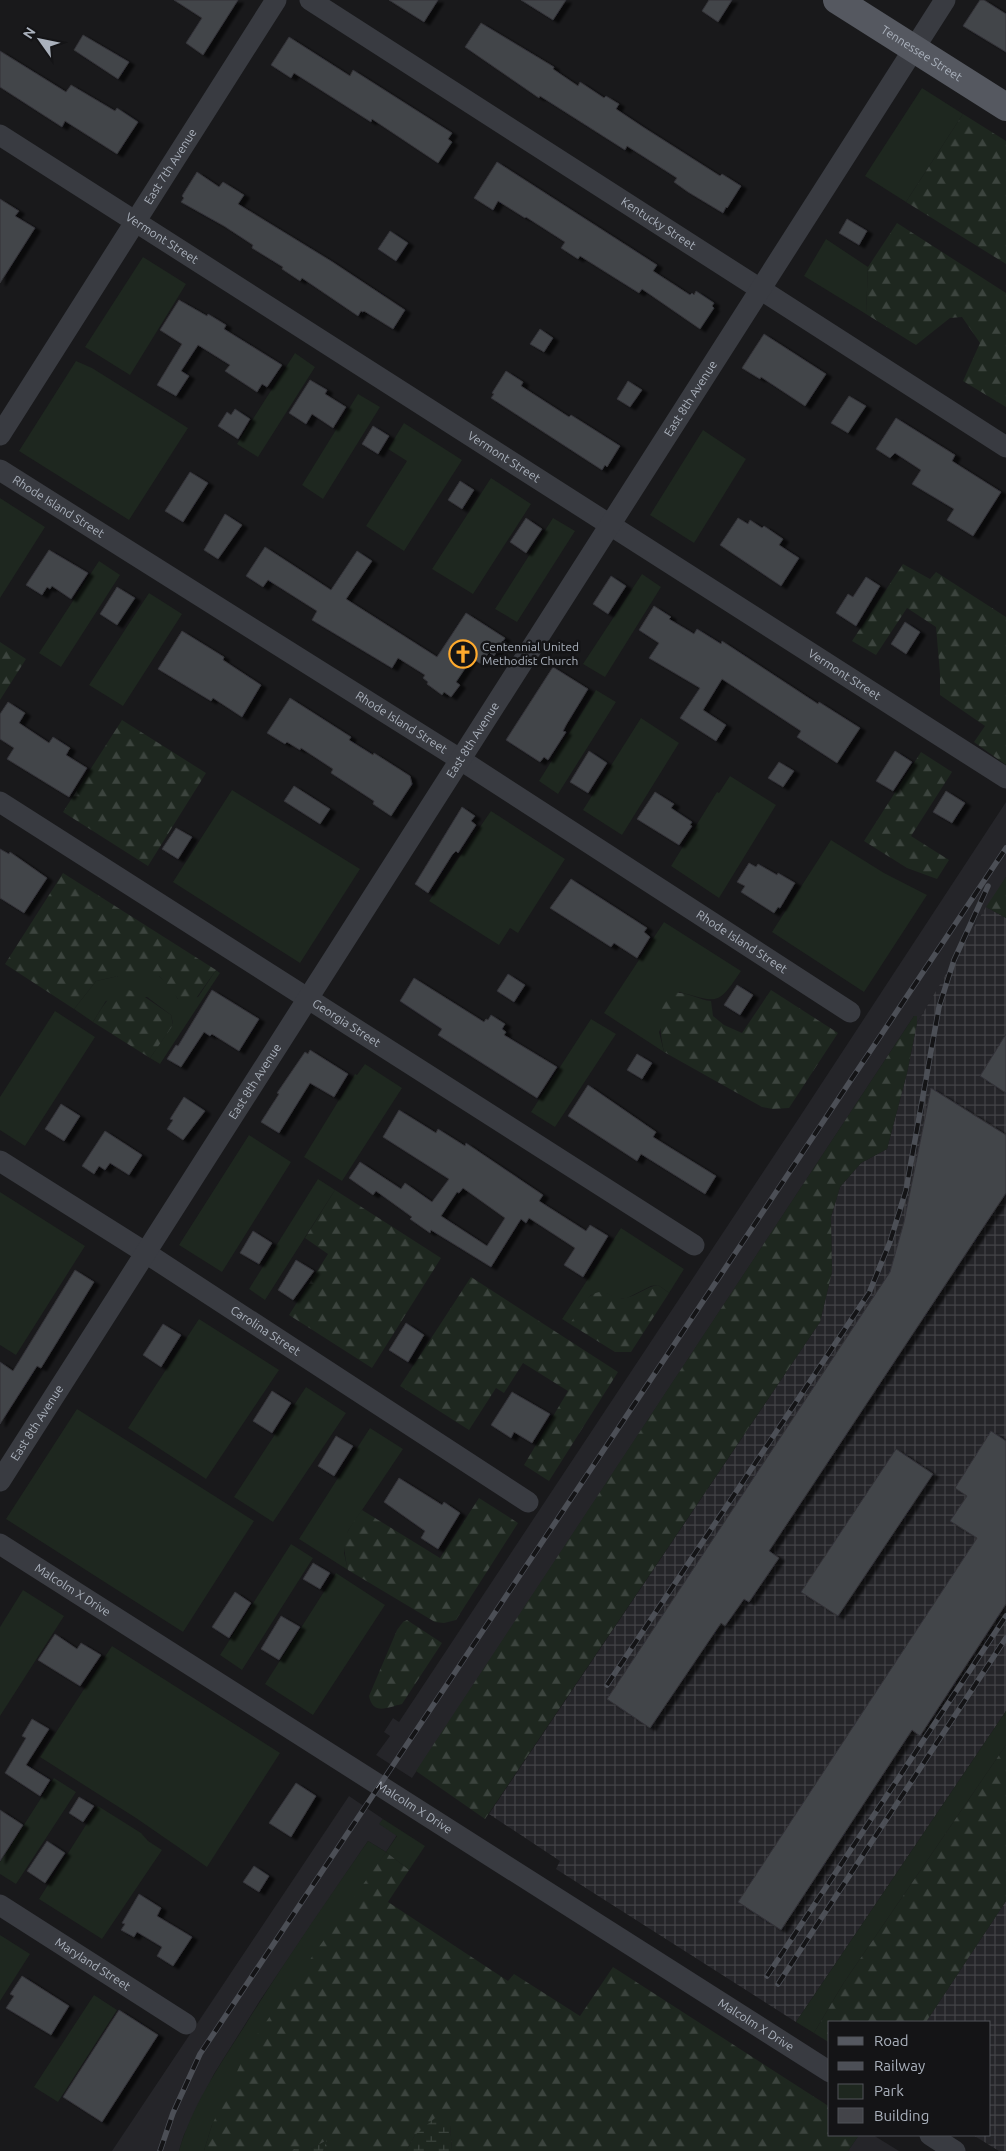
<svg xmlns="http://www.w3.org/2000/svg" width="1006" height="2151" font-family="Ubuntu,sans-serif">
  <defs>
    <pattern id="industrial-grid" width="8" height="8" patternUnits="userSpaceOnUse" patternTransform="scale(1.25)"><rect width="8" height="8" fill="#252529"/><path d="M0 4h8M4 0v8" fill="none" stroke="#424246"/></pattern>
    <pattern id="forest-firs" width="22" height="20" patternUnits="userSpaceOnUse" patternTransform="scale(1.25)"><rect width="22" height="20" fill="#1e271f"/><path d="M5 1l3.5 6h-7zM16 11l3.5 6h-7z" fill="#3c443e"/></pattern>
    <pattern id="wetland-marsh" width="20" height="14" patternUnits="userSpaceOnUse" patternTransform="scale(1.25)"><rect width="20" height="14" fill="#1e271f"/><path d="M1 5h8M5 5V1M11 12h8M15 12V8" fill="none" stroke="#3c443e"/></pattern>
    <filter id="shadow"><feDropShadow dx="5.5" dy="3" stdDeviation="1" flood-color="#0009"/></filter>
  </defs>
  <rect width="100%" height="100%" fill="#19191b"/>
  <path fill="#252529" d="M1006,802V877L917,1023V1016H914L412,1778L376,1755L390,1736L384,1732L393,1718L399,1722L799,1118Z
    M349,1796L383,1819L380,1824L397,1835L386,1852L368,1841L261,1999L214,2074L184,2135L179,2151H112Z
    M859,2135H873L899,2151H848Z"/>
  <path fill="url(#industrial-grid)" d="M986,907L1006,918V1711L796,2022L556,1869L560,1861L489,1814L820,1322L832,1272L831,1217L840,1187L861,1163L887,1149L907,1073L917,1023Z
    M1006,1901V2151H999L973,2135H990V2022H926Z"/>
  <path fill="#1e271f" d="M922,88L963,114L906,202L865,176Z
    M826,239L868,267L866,314L804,276Z
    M143,257L186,284L130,375L85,347Z
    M295,353L315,367L258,457L237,444Z
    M76,361L92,368L188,428L129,520L19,451Z
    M358,394L380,407L323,499L302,485Z
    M404,423L462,460L404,551L366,526L407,461L388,449Z
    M703,430L746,459L694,543L650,515Z
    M491,478L531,504L473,594L432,569Z
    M0,498L45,527L0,598Z
    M553,518L575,531L517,622L495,609Z
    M99,561L120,575L61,667L39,653Z
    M642,574L661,587L605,677L583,664Z
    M149,593L182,614L123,706L89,685Z
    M596,690L616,702L558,794L539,781Z
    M641,718L679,743L622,835L583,810Z
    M730,776L776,805L719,898L671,866L717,792L719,793Z
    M232,790L360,869L300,963L173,882Z
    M491,811L565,859L518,933L510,928L499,945L429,901Z
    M831,840L884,873L927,895L864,992L772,932Z
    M664,922L741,971C717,1007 718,1002 679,992L659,1032L664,1052L604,1013Z
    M216,970L220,973L160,1064L150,1058L173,1024L171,1015L147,997L106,1001L93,1022L74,1009L96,981L118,976H159L170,986L178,999L198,997Z
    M55,1011L95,1037L25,1146L0,1130V1097Z
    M591,1019L616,1034L555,1127L531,1112Z
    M365,1064L402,1088L342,1181L304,1157L355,1074L357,1075Z
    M249,1135L291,1162L222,1272L179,1245Z
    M318,1179L335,1190L265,1300L249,1289Z
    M0,1192L85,1246L16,1355L0,1345Z
    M621,1228L684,1269L669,1293L658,1285L651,1286L627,1298H616L605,1293L591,1295L570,1324L562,1319Z
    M199,1319L279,1370L206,1479L128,1428Z
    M306,1387L346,1413L273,1522L234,1497Z
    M77,1409L254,1521L183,1632L6,1519Z
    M370,1428L403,1449L348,1531L344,1553L348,1570L299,1539Z
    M291,1544L313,1558L242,1670L220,1655Z
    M336,1573L385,1605L313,1715L265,1684Z
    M23,1590L64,1616L0,1716V1627Z
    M112,1646L280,1753L207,1867L136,1818L40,1757Z
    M1006,1711V1745L843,1984L814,2033L796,2022Z
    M54,1778L76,1792L16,1884L0,1874V1862Z
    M98,1806L141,1833L148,1841L162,1850L102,1939L39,1899Z
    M383,1819L425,1846L409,1870L386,1852L212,2125L204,2151H179C192,2106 219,2066 244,2027C283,1964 326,1902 368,1841L386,1852L397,1836L379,1824Z
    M0,1935L30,1954L0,2001Z
    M94,1995L117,2010L58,2102L34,2087Z"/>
  <path fill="url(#forest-firs)" d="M963,114L1006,141V264L906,202Z
    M897,223L1006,293V407L963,381L980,343L962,317L950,318L916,345L866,314L868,267Z
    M903,564L930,579L936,572L1006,617V765L974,742L985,726L940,695V674L936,627L907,608L876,655L852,641Z
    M0,642L26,659L0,700Z
    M122,720L206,773L148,866L63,812Z
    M921,752L952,772L911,836L949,860L937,879L907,868L864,841Z
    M63,873L216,970L192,1004C191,1004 185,1004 184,1004C179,1002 165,981 159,976H118L96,981L74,1009L5,964Z
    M1006,877V918L986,907Z
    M125,989L139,993L171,1015L173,1025L150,1058L93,1022C102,1008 109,993 125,989Z
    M771,990L838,1033L789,1108L773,1109L762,1107L664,1052C661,1037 652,990 680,993C691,994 700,1000 711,1001L713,1016L724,1025L742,1033Z
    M914,1016H917V1023L907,1073L887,1149L861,1163L840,1187L831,1217L832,1272L820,1322L485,1819L416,1771Z
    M335,1190L441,1258L372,1368L289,1315L328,1254L305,1238Z
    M471,1277L618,1372L549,1481L524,1465L568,1391L523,1363L504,1393L496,1388L469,1430L400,1386Z
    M658,1285L669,1293L631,1352H615L570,1324C578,1312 589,1287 606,1293C614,1296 617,1299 625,1298C637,1296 646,1287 658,1285Z
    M479,1498L518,1523L456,1620L444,1623L435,1622L348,1570C341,1539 344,1535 362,1510L440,1558Z
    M407,1620L442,1643L402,1704C388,1707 373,1716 369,1696L397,1630L403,1622Z
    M1006,1745V1901L926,2022H830V2043L814,2033L843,1984Z
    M386,1852L409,1870L388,1902L508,1981L514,1974L580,2016L613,1967L830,2107V2135H859L848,2151H452L450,2125L415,2135L406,2151H323L326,2141L311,2149H294L292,2151H204L212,2125L249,2046Z"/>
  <path fill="url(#wetland-marsh)" d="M435,2118L450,2125L452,2151H406L415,2135Z
    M327,2140L323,2151H292L294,2149H311Z"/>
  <path fill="#434449" stroke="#333338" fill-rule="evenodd" filter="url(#shadow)" d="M174,0H238L203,55L186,43L202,18Z
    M389,0H438L424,22Z
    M521,0H566L553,20Z
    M709,0H732L718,22L702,11Z
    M980,0H984L1006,14V52L963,26Z
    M481,23L554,67L553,69L578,86L580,82L604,98L606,96L619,104L616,109L643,127L720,176L722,174L741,186L727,208L726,207L723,213L688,192L674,182L677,178L627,146L625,150L540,96L539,98L465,47Z
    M83,35L129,62L118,79L74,50Z
    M289,37L350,76L353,70L452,133L448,139L452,142L438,163L372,119L371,122L294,73L291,78L271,65Z
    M0,51L66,92L71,85L115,111L117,108L138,122L117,154L65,121L62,127L0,87Z
    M497,162L657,265L653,271L690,295L692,293L694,295L696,291L714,303L712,306L714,308L700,329L642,289L639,293L580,256L578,259L561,248L565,242L526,217L525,218L498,201L493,210L474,198Z
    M197,172L219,187L223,182L244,195L238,204L331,261L405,310L393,329L364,311L363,312L361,311L358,316L302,278L300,281L282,269L283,267L252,248L253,245L224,226L181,202L184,198L182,196Z
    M0,199L19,211L15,216L35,228L0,283Z
    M847,219L867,231L859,245L839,233Z
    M390,231L408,243L396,261L378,249Z
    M179,300L207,316L208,314L226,325L224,329L282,365L267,387L262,384L257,392L225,371L230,365L198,345L181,371L189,376L176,396L157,385L182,344L160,330Z
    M540,329L553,338L544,352L530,344Z
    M764,334L826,374L805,406L761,377L760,379L742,368Z
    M506,371L523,382L521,386L569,417L571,415L620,446L607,467L605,465L602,470L491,398L494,394L492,393Z
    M310,380L327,390L325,394L346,407L333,428L312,414L306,424L289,413Z
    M628,381L642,390L630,407L617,399Z
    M849,396L866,406L848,433L831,423Z
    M235,409L250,419L238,439L218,426L227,412L231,415Z
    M896,418L955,455L952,461L1001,492L973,536L947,520L954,509L912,484L921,470L895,453L890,458L876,449Z
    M373,426L389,436L378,454L362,444Z
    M190,472L208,483L183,522L165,511Z
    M460,481L474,490L462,509L448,500Z
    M225,514L242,525L218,559L204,550Z
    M526,518L542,529L526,553L510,542Z
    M738,518L748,524L750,520L762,528L764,526L783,539L779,545L799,558L781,586L720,545Z
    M265,547L331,590L357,551L372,561L346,599L437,657L466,613L505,638L494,656L489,652L481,664L472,658L456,682L460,685L451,697L444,692L442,695L427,684L428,682L423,678L425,675L398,658L392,668L312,620L317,611L268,580L263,587L246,576Z
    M49,550L88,573L71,599L52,586L50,589L47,587L42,595L26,585Z
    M611,576L626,586L608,614L593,604Z
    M866,577L880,586L856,626L836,613L848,594L853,597Z
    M117,587L135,598L117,625L100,614Z
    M654,606L671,617L669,619L694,634L697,629L721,644L722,641L818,704L819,702L860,728L837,763L797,737L801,731L722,679L703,710L726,725L716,741L680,718L700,688L649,658L659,643L639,630Z
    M905,622L920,632L906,654L891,644Z
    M182,631L224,657L223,660L261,685L242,717L213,698L211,701L158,669Z
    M553,667L588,689L566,725L563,731L566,732L548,760L544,757L540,762L506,740Z
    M290,698L351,737L349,740L373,755L374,753L410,776L412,784L391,816L373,804L374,801L331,773L333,769L301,748L300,750L287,742L285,744L267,733Z
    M8,702L25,713L19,723L49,743L53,737L70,748L66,755L87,768L69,797L7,759L14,748L0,739V714Z
    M589,751L607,763L588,793L570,782Z
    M895,751L912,762L893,791L876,781Z
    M779,762L794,771L783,787L768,778Z
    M294,786L330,809L320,824L284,801Z
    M946,791L965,803L952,823L933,812Z
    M655,792L674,804L671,808L692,822L690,825L692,826L679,845L637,819Z
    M462,807L475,816L471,821L476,825L458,853L456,851L452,855L428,893L415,884Z
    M176,828L192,837L178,859L162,849Z
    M0,849L9,854L10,852L47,878L24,913L0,898Z
    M749,863L756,867L758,864L777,875L778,873L795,883L780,908L778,907L774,913L741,892L745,886L737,882Z
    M571,879L647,928L644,932L650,937L637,958L614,943L611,947L550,908Z
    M508,974L525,985L514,1002L497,991Z
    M414,978L484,1022L486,1019L488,1020L491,1015L505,1024L502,1029L506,1032L504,1035L557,1067L537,1098L438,1035L442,1029L400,1001Z
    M737,985L753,995L740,1015L724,1005Z
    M212,990L259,1019L239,1051L212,1034L210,1036L204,1032L181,1067L167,1059L176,1045L178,1046Z
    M1006,1034V1093L980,1076Z
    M310,1050L348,1074L334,1097L310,1083L279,1133L261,1122L279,1094L277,1093L305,1052L308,1054Z
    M637,1054L652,1063L642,1079L627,1070Z
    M588,1085L656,1132L653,1137L716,1176L705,1194L641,1154L637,1161L568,1116Z
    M931,1088L1006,1135V1193L769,1551L779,1558L749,1602L744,1599L725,1626L721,1623L650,1728L607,1699L890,1272L904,1222Z
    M184,1097L205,1111L183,1140L167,1129L173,1120L170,1119Z
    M61,1104L80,1116L64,1141L45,1129Z
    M399,1110L436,1133L438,1129L465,1146L466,1143L543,1195L539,1201L586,1231L590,1225L608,1236L583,1277L564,1265L575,1248L529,1218L526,1223L521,1219L491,1267L431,1230L430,1233L410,1219L412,1217L376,1191L373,1195L349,1178L360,1162L401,1189L405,1183L432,1202L449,1179L383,1137ZM463,1188L505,1218L487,1246L441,1216L457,1192L459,1193Z
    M105,1131L142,1155L129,1175L110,1163L105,1170L99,1166L94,1174L82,1166Z
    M253,1231L272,1243L259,1264L240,1253Z
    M296,1260L314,1271L293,1300L278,1290Z
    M75,1270L94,1282L41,1368L37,1366L0,1424V1362L13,1371Z
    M406,1323L424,1335L408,1362L389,1350Z
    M163,1324L181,1335L161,1367L143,1355Z
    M272,1391L291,1403L272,1433L253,1421Z
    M512,1392L550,1414L532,1443L514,1432L511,1438L491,1425Z
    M991,1431L1006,1441V1604L920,1736L912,1730L781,1930L738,1902L977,1538L950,1521L967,1496L955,1488Z
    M336,1436L353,1446L334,1476L318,1466Z
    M896,1449L933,1474L838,1616L801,1592Z
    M399,1478L442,1505L444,1502L460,1513L438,1549L421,1538L425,1531L384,1502Z
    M313,1563L330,1573L320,1589L303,1579Z
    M235,1592L251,1603L229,1638L212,1627Z
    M281,1616L300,1627L279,1660L261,1649Z
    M55,1634L77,1649L81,1643L101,1655L80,1686L38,1660Z
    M32,1719L49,1729L26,1765L50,1780L40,1796L5,1773L26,1738L22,1736Z
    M296,1783L316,1796L291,1837L269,1823Z
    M79,1797L94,1806L83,1822L69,1813Z
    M0,1810L23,1825L0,1861Z
    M47,1841L65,1853L45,1883L27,1871Z
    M254,1866L269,1876L259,1892L243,1882Z
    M139,1894L161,1908L157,1916L192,1937L173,1966L157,1956L162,1947L137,1932L134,1937L121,1930L125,1924L122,1923Z
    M22,1976L69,2006L51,2035L6,2008L14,1996L10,1994Z
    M119,2010L158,2035L102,2122L63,2097Z"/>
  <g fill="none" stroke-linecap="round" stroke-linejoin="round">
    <g stroke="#393b41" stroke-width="21">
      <path id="s1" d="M310,0L1006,447"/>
      <path id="s2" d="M0,135L1006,778"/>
      <path id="s3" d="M0,435L276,0"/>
      <path id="s4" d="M0,470L461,760L850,1012"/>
      <path id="s5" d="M0,802L694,1245"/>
      <path id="s6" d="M0,1161L146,1253L528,1502"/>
      <path id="s7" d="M0,1481L945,0"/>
      <path id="s8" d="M0,1544L830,2072"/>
      <path id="s9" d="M0,1905L186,2024"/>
      <path d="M930,2135L955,2151"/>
    </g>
    <path stroke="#555860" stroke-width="28" id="s10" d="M837,0L1006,107"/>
    <g stroke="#4c4f56" stroke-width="5.5">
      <path id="rail" d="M607,1685L869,1293L890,1242L906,1190L939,1007L954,960L988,886
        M767,1976L1006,1616
        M778,1984L1006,1638
        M160,2151L173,2113L200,2054L1006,848"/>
    </g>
    <use href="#rail" stroke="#141416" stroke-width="4" stroke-dasharray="11" stroke-linecap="butt"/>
  </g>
  <defs>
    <g id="church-ring" transform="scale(1.4375)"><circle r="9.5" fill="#141416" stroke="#ffaa2d" stroke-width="1.5"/><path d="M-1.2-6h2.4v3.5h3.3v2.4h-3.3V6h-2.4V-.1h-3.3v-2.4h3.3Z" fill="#ffaa2d"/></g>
  </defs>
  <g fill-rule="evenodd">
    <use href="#church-ring" x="463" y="654"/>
  </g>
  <g text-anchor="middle" stroke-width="5" stroke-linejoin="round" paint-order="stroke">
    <g font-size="12" fill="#aab1bc" stroke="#141416">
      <text dy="4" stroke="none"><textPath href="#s10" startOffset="100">Tennessee Street</textPath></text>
      <text dy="4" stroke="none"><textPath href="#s3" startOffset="318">East 7th Avenue</textPath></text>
      <text dy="4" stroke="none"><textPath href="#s1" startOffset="414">Kentucky Street</textPath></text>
      <text dy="4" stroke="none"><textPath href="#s2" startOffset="192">Vermont Street</textPath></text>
      <text dy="4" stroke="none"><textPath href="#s7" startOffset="1284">East 8th Avenue</textPath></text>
      <text dy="4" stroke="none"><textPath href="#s2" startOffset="598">Vermont Street</textPath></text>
      <text dy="4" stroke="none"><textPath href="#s4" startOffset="69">Rhode Island Street</textPath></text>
      <text dy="4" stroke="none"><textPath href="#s2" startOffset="1002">Vermont Street</textPath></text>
      <text dy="4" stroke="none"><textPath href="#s4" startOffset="474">Rhode Island Street</textPath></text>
      <text dy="4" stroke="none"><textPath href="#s7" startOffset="879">East 8th Avenue</textPath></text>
      <text dy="4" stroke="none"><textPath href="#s4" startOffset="879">Rhode Island Street</textPath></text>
      <text dy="4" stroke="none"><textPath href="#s5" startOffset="411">Georgia Street</textPath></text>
      <text dy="4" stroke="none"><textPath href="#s7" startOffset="474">East 8th Avenue</textPath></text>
      <text dy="4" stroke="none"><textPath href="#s6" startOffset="315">Carolina Street</textPath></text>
      <text dy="4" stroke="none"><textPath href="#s7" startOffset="69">East 8th Avenue</textPath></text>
      <text dy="4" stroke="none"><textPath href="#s8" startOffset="86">Malcolm X Drive</textPath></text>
      <text dy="4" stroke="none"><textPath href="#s8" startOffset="491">Malcolm X Drive</textPath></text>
      <text dy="4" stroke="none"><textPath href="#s9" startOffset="110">Maryland Street</textPath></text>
      <text dy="4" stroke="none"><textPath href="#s8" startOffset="896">Malcolm X Drive</textPath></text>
    </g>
    <g font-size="12" fill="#aab1bc" stroke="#141416" text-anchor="start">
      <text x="482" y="651">Centennial United<tspan x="482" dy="14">Methodist Church</tspan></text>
    </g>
  </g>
  <rect x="828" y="2021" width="162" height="115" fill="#141416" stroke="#505358"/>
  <rect x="838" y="2037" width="25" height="8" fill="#555860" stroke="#505358"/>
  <text x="874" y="2046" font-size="15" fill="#aab1bc">Road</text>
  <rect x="838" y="2062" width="25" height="8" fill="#4c4f56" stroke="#505358"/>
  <text x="874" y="2071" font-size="15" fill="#aab1bc">Railway</text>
  <rect x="838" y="2084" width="25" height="15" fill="#1e271f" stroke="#505358"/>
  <text x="874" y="2096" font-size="15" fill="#aab1bc">Park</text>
  <rect x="838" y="2108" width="25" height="15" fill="#434449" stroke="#505358"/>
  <text x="874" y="2121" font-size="15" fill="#aab1bc">Building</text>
  <g transform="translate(40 40) rotate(303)" stroke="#141416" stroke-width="4" paint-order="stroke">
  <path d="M0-4L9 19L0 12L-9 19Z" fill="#aab1bc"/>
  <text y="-8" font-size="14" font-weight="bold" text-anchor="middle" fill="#aab1bc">N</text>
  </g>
</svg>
